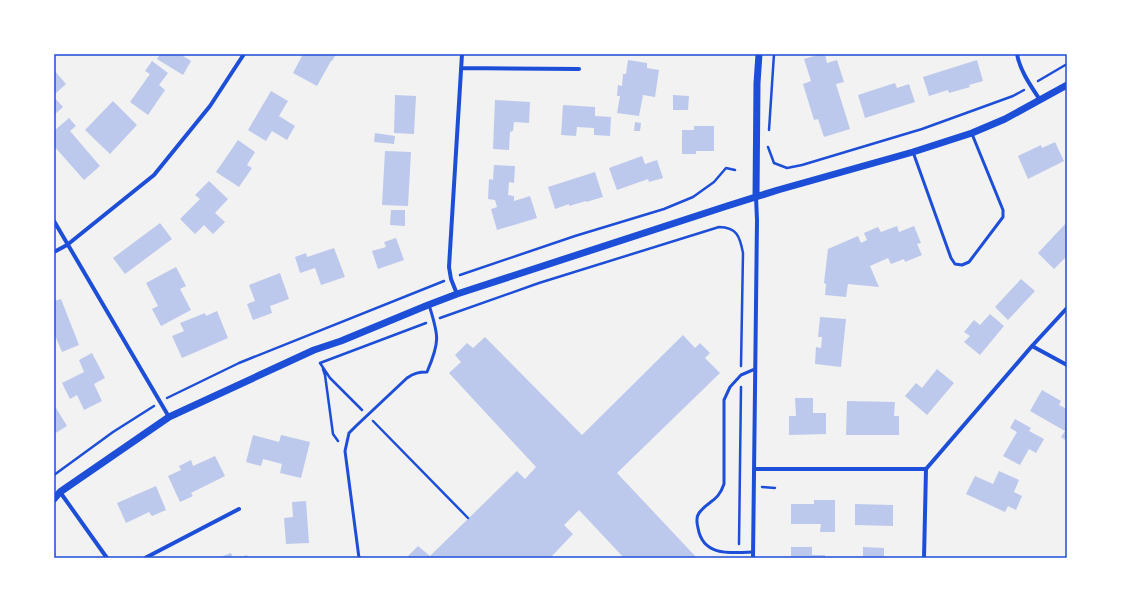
<svg xmlns="http://www.w3.org/2000/svg" width="1121" height="612" font-family="'Public Sans',sans-serif">
  <rect width="100%" height="100%" fill="#f2f2f2"/>
  <path fill="#bdc9ec" d="M160,54H184L183,56L191,61L183,75L157,59Z
    M303,54H336L332,61H331L317,86L293,73Z
    M821,54H825L827,63L837,60L844,82L836,84L850,129L824,137L818,119L814,120L803,84L811,81L804,59Z
    M628,60L647,63V68L659,70L655,97L643,95L639,116L617,113L620,96H617L618,85L622,86L623,74H626Z
    M977,60L983,81L969,85L970,87L949,93L948,90L929,96L923,77Z
    M152,61L168,73L159,85L165,90L148,115L130,102L150,74L145,71Z
    M54,70L66,84L54,95Z
    M895,83L897,88L909,84L915,102L865,118L858,95Z
    M271,91L288,101L279,116L295,126L287,140L272,131L266,141L248,130Z
    M395,95L416,96L414,134L394,133Z
    M673,95L689,96L688,110H673Z
    M54,97L63,107L54,115Z
    M495,100L530,102L529,123L514,122L513,131L510,132L509,150L493,149Z
    M113,101L137,125L110,154L85,130Z
    M563,105L595,107V116L611,117L610,136L594,135V128L577,127L576,136L561,135Z
    M69,118L76,126L70,131L100,166L84,180L54,146V131Z
    M635,122L641,123L640,131H634Z
    M694,126H714V151H696V154H682V130H694Z
    M375,133L395,136L394,144L374,142Z
    M238,140L255,152L247,165L252,168L239,187L216,172Z
    M1055,142L1064,161L1028,179L1018,156L1041,145L1042,148Z
    M385,151L411,152L408,206L382,205Z
    M642,156L645,164L657,160L663,178L649,182L648,179L617,190L609,168Z
    M494,165L515,166L514,183L509,182L508,195L514,196V201L530,196L537,218L497,230L491,209L497,207L495,200L488,199L489,179L493,180Z
    M595,172L603,197L586,202V201L569,206V204L555,209L548,187Z
    M209,181L228,199L215,213L225,222L213,234L204,225L195,234L180,219L200,199L195,195Z
    M391,210H405V226L390,225Z
    M1067,222V256L1054,269L1038,253Z
    M160,223L172,239L125,274L113,258Z
    M897,226L899,232L914,226L921,243L917,244L922,255L905,262L904,259L891,264L888,258L870,266L879,287L848,284L846,297L825,295L826,284L824,283L828,249L858,236L861,243L867,240L864,233L878,227L881,232Z
    M396,238L404,260L378,269L372,251L386,247L384,242Z
    M334,248L345,277L321,285L315,268L300,273L295,257L306,253L307,257Z
    M176,267L186,286L180,289L191,310L161,326L152,309L158,306L146,283Z
    M280,273L289,299L270,306L272,313L253,320L247,304L255,301L249,285Z
    M1021,279L1035,291L1008,320L995,307Z
    M61,299L79,345L62,352L54,333V301Z
    M217,311L228,338L182,358L172,336L184,331L180,323L205,313L206,316Z
    M990,314L1004,326L980,355L964,342L970,336L964,332L974,320L980,325Z
    M820,317L846,319L841,367L815,364L816,347L821,348L822,337H818Z
    M683,335L695,348L700,343L710,353L705,358L720,373L617,473L697,558H624L579,510L564,525L573,534L550,558H406L418,546L430,556L517,471L525,479L536,467L449,373L461,362L455,355L467,343L473,348L485,337L582,435Z
    M92,353L105,378L94,384L102,401L84,410L77,395L70,399L62,383L84,372L79,360Z
    M937,369L954,383L927,415L905,396L916,383L922,388Z
    M1042,390L1061,401L1059,405L1067,409V441L1061,437L1065,431L1030,411Z
    M795,398H813V413H826V434L789,435V416H796Z
    M847,401L895,402L894,416H899V435H846Z
    M56,408L67,426L54,434V409Z
    M1015,419L1031,428L1029,431L1044,439L1036,453L1029,449L1020,465L1003,456L1017,432L1010,428Z
    M253,435L279,442L281,435L310,442L301,478L280,473L282,464L263,459L261,466L246,462Z
    M215,456L225,476L191,493L193,496L180,502L168,476L181,470L179,466L191,460L193,466Z
    M999,471L1019,480L1014,492L1022,496L1016,510L1008,506L1005,512L966,494L975,476L993,484Z
    M156,486L166,510L152,516L149,512L126,523L117,503Z
    M814,500H835V532H820L821,524H791V504H814Z
    M306,501L309,543L286,544L284,518L293,517L292,502Z
    M855,504L893,505V526L855,525Z
    M791,547H812V555H825V558H791Z
    M863,547L884,548V558H863Z
    M54,548H55L56,558H54Z
    M231,553L233,558H218Z
    M247,555L248,558H238Z"/>
  <g fill="none" stroke-linecap="round" stroke-linejoin="round">
    <path stroke="#1d4ed8" stroke-width="2.5" d="M1038,81L1067,64
      M769,130L774,54
      M768,147L774,163L787,168L802,165L922,129L1013,96L1024,90
      M460,275L575,236L664,209L693,197L714,182L726,168L735,170
      M440,318L539,283L719,227C737,227 740,237 743,253L741,366
      M320,363L426,323
      M320,363L330,378L362,410
      M323,369L325,375L333,434L338,441
      M167,398L239,363L444,281
      M373,421L468,518
      M54,475L113,432L154,406
      M762,487L775,488
      M739,544L741,387"/>
    <path stroke="#1d4ed8" stroke-width="3" d="M913,152L951,258L955,264L962,265L969,262L1003,217V210L972,134
      M753,552C731,553 703,557 698,528C697,524 696,517 699,513C709,500 718,502 724,484V400L730,387L741,375L755,369
      M359,558L345,451L349,433L356,426L407,378C414,373 419,372 427,372C440,342 439,336 429,305"/>
    <path stroke="#1d4ed8" stroke-width="4" d="M1017,54C1020,71 1031,86 1040,100
      M461,68L579,69
      M54,221L169,417
      M54,252L67,245L154,175L210,106L244,54
      M457,294L451,279L449,267L462,54
      M1032,346L1067,365
      M754,469H926L1032,346L1067,308
      M60,492L107,558
      M145,558L239,509
      M753,558L757,220L756,197
      M924,558L926,469"/>
    <path stroke="#1d4ed8" stroke-width="7" d="M756,197L757,83L759,54
      M54,499L60,492L169,417L314,350L341,341L428,305L457,294L727,206L778,190L913,152L972,133L1005,119L1067,85"/>
  </g>
  <rect width="1121" height="612" fill="none" stroke="#ffffff" stroke-width="110"/>
  <rect x="55" y="55" width="1011" height="502" fill="none" stroke="#1d4ed8" stroke-width="1.5"/>
</svg>
